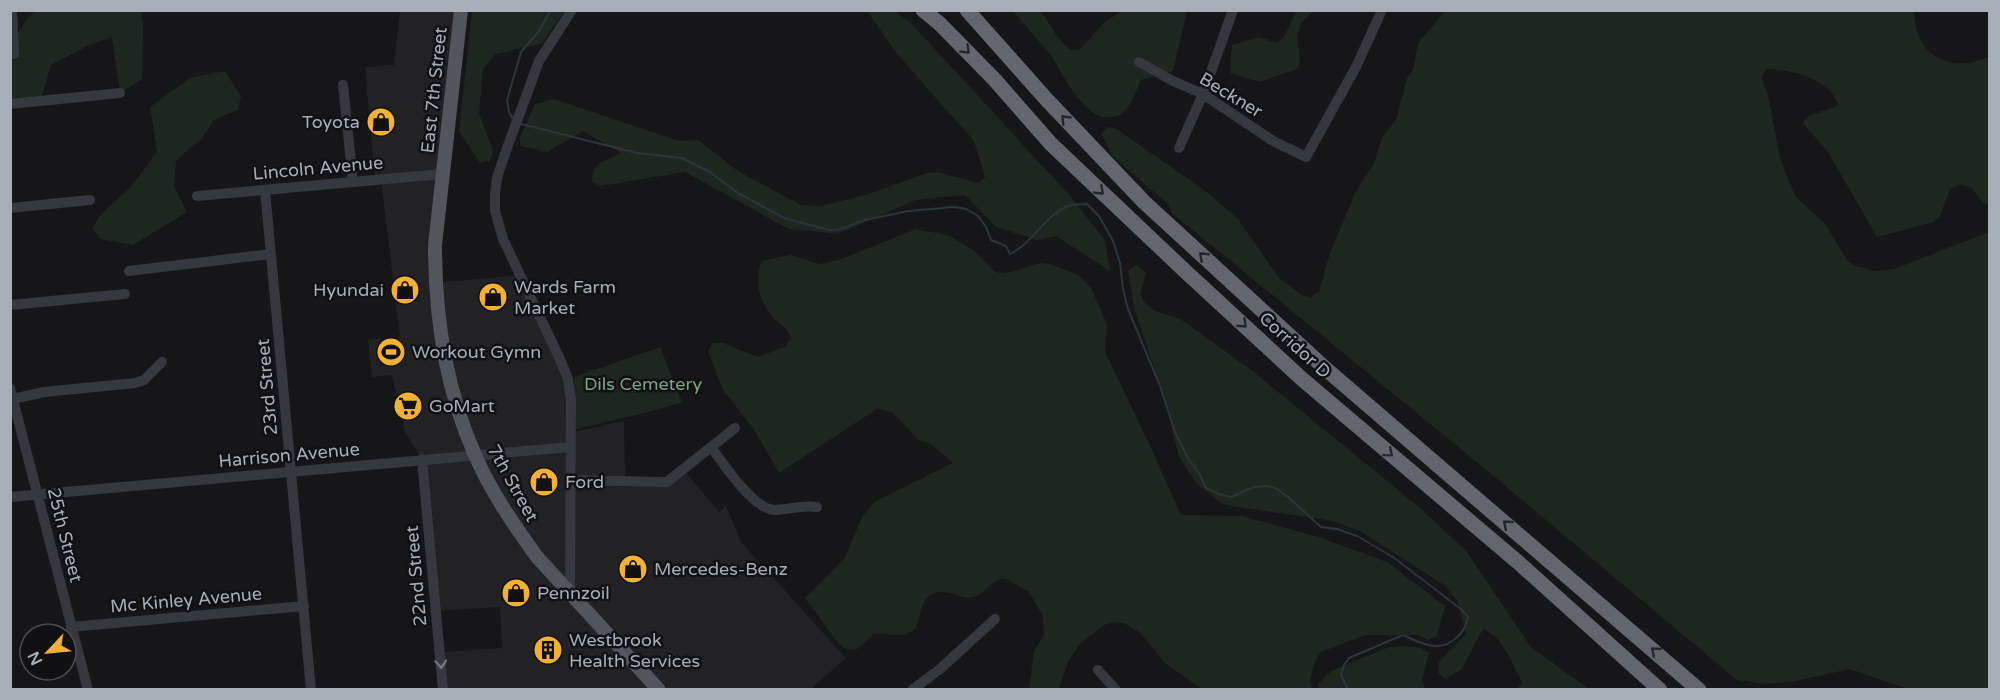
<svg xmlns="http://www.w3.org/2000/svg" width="2000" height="700" font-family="'Varela Round',sans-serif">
  <rect width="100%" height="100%" fill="#161618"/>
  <path fill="#222225" d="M400,11H461L435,283L521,275L568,379L570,433L624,421L625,481L666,482L683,469L719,512L726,506L741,542L846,658L811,689H443L445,652L502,648L500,607L436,611L422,459L405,432L392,375L372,377L368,340L400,337L381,180H375L365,67L394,65Z"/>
  <path fill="#1e261f" d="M1297,10L1313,11C1308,16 1301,22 1299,30C1295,40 1302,55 1299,68L1260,82L1230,73L1232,45L1259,37L1277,43L1284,37Z
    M1446,10L1914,11C1915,43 1932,65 1966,63C1974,63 1982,59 1989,57V204L1985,205L1971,187L1959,185L1950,189L1940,216L1933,222L1877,237L1828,152L1803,123L1809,116L1839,105C1826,77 1794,71 1767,69L1761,77L1768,95L1780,158L1795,196L1825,224L1848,261L1856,266L1875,271L1894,269L1989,232V689H1908L1850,669L1791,682L1766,684L1737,680L1473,459L1172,213L1168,204L1114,158L1101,134L1108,127L1117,129L1208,193L1238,219L1279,278L1302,295L1311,297L1319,291L1330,253L1355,193L1374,163L1383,136L1396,120L1407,78L1413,70L1418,43Z
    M35,11H141L143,26L142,79L120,93L112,37L91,44L51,65L42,96L11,102C11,61 4,42 35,11Z
    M472,11H565L541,44L496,54L483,69L479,113L493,150L490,161L480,163L459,131Z
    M867,11H895L911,23L1071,197L1105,240L1110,271L1056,236L1037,240L996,227L965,195L915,200L838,234L789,229L685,172L601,186L592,182C592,161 606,161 621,153L583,131L547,152L520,146V137L535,104L554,99L679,141L698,140L738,171L801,205L821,206L866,195L927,173L937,172L978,183L985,177L974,141L897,54Z
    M1013,11H1041L1057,36L1070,50H1079L1104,23L1121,11H1187L1173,71L1141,80C1135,92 1131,109 1119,115C1087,131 1063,72 1049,53C1037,39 1025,25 1013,11Z
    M225,71L241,96L238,110L214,120L201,140L191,147L176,161L174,186L187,212L133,245L101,239L92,228L102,213L131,187L157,151L150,107L190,78Z
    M916,229L948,235L973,250L994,271L1003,274L1041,263L1050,264L1078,275L1091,288L1107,324L1105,352L1147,439L1181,515L1242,516L1319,537L1387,562L1445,606L1437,636L1428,640L1418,635H1365L1321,652L1315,661L1310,682L1312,689H1202L1165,663L1139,632L1124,623L1115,622L1104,625L1079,645L1068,662L1059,689H1029L1034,651L1044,635L1043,616L1029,592L1004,578C988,581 987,594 973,597C967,599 960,596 954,594C924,586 923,604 916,628L906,635L874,634L857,649L847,650L839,644L805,598L845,557L863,515L876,501L953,463L930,443L920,441L892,412L877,409L779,473L753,428L723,390L708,351L713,343H723L758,357L786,346L791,338C786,326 780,325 772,316C759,302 754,278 762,261L791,255L819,264L839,260Z
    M1137,265L1146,273L1140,294L1144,302L1155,311L1182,320L1250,369L1419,507L1466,551L1531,647L1589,689H1516L1523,684C1513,666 1504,637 1483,629L1461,670L1445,679L1438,672L1439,662L1466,634L1457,600L1444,585L1360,531L1333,521L1224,505L1197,484L1179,457L1165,400L1134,308L1128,270Z
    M660,347L682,402L656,410L576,429L574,377Z
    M1402,646L1421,648L1429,653L1422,679L1425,689H1320L1318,684L1331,671L1389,647Z"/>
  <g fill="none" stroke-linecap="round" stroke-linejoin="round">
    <path stroke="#2c353c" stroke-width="2" d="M514,120L509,112L507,100L521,52L539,31L551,10
      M521,124L637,153L682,158L708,171L738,193L784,218L829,230L841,229L865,220L908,211L955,207L966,209L978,216L986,227L991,240L1006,246L1010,254C1033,243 1044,216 1068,206C1073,204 1081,205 1087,204L1099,216L1113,241L1120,263L1123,289L1128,309L1160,386L1175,432L1188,458L1200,475L1206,488L1221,495L1231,497L1254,487L1267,486L1275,488L1288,497L1321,527L1337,529L1357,536L1393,557L1462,610L1468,617C1466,632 1451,647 1435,646C1424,645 1413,640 1403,635L1349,658L1344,665L1341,675L1348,690"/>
    <path stroke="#37383d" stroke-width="10" d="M12,10L14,54
      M1139,62L1173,81L1203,94L1273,141L1306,157L1356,67L1382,10
      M343,85L353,182
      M10,104L120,93
      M1179,148L1203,94L1233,10
      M265,190L311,690
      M197,196L442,174
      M10,208L90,200
      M129,271L271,254
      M10,305L125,294
      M10,388L88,690
      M13,399L44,392L135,383L144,380L162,362
      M711,447C723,463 753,509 774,510C789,510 799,505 817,507
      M422,459L443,690
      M570,480L667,482L735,428
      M10,497L570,447
      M570,593L571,401L568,379L559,357L503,239L495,211V194L497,178L506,151L539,61L572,10
      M71,627L304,606
      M1098,670L1116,690
      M912,690L940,669L995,619"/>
    <path stroke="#53555c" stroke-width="14" d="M461,10L435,245C435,316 446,390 475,455C491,492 514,525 537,557L659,690"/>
    <path stroke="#63666e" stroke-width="15" d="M923,10L940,24L994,79L1051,144L1185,271L1302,379L1519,563L1660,690
      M967,10L1047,100L1144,202L1327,370L1699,690"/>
  </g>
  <defs><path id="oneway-chevron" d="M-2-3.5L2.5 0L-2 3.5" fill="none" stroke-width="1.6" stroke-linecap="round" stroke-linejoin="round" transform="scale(1.5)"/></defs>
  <g stroke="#26262a">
    <use href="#oneway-chevron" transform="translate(966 50) rotate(45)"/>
    <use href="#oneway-chevron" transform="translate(1065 119) rotate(-134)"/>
    <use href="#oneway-chevron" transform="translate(1100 191) rotate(43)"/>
    <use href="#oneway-chevron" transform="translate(1203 256) rotate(-137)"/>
    <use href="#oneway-chevron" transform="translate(1243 324) rotate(43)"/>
    <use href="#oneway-chevron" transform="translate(1389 453) rotate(40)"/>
    <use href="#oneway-chevron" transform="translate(1507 524) rotate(-139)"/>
    <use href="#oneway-chevron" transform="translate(1655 651) rotate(-139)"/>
  </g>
  <use stroke="#757881" href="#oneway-chevron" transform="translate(441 664) rotate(85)"/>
  <defs>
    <g id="shop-disc" transform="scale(1.5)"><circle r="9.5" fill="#f2b134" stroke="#111113"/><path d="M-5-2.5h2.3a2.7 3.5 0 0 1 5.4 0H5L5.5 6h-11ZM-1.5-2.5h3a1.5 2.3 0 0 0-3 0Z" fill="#111"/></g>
    <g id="stadium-disc" transform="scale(1.5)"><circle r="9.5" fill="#f2b134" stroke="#111113"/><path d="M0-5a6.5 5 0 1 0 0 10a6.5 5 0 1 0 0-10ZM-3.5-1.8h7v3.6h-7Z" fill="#111"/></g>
    <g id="supermarket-disc" transform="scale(1.5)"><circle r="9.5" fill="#f2b134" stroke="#111113"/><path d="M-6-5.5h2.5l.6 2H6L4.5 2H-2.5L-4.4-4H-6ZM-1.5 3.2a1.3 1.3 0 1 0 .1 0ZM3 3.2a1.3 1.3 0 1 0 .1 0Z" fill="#111"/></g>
    <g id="building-disc" transform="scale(1.5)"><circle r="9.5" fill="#f2b134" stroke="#111113"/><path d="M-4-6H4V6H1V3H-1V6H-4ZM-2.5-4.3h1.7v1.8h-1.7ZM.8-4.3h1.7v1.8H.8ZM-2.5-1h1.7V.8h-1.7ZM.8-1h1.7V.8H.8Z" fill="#111"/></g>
  </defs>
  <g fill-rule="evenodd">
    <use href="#shop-disc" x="381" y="122"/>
    <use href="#shop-disc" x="405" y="290"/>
    <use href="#shop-disc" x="493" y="297"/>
    <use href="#stadium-disc" x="391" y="352"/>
    <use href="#supermarket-disc" x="408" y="406"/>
    <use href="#shop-disc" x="544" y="482"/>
    <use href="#shop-disc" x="633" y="569"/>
    <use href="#shop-disc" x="516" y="593"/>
    <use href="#building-disc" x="548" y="650"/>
  </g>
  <g text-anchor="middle" stroke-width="5" stroke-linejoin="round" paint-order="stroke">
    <g font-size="18" fill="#a8adb8" stroke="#111113">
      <text transform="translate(434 90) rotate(-84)" y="6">East 7th Street</text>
      <text transform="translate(1231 95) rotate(31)" y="6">Beckner</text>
      <text transform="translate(318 168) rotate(-5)" y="6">Lincoln Avenue</text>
      <text transform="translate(1295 345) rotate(42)" y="6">Corridor D</text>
      <text transform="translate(267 387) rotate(-95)" y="6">23rd Street</text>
      <text transform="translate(289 455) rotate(-5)" y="6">Harrison Avenue</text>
      <text transform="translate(513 483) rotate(61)" y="6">7th Street</text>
      <text transform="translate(65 535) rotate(76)" y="6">25th Street</text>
      <text transform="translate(416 576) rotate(-95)" y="6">22nd Street</text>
      <text transform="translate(186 600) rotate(-5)" y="6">Mc Kinley Avenue</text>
    </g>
    <g font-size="18" fill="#a8adb8" stroke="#111113" text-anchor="start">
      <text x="360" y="128" text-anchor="end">Toyota</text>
      <text x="514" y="293">Wards Farm<tspan x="514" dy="21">Market</tspan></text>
      <text x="384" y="296" text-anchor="end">Hyundai</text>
      <text x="412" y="358">Workout Gymn</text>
      <text x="429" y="412">GoMart</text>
      <text x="565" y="488">Ford</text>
      <text x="654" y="575">Mercedes-Benz</text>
      <text x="537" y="599">Pennzoil</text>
      <text x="569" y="646">Westbrook<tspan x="569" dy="21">Health Services</tspan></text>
    </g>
    <g font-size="18" fill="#7fa381" stroke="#111113">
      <text x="643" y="390">Dils Cemetery</text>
    </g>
  </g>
  <rect width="2000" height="700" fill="none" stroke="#a8adb8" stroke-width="24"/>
  <g transform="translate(48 652) rotate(244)"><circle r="28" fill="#111113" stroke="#4d4f55" stroke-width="1.5"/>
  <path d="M0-4.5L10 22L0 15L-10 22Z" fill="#f2b134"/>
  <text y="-9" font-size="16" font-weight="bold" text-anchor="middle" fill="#a8adb8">N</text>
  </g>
</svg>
